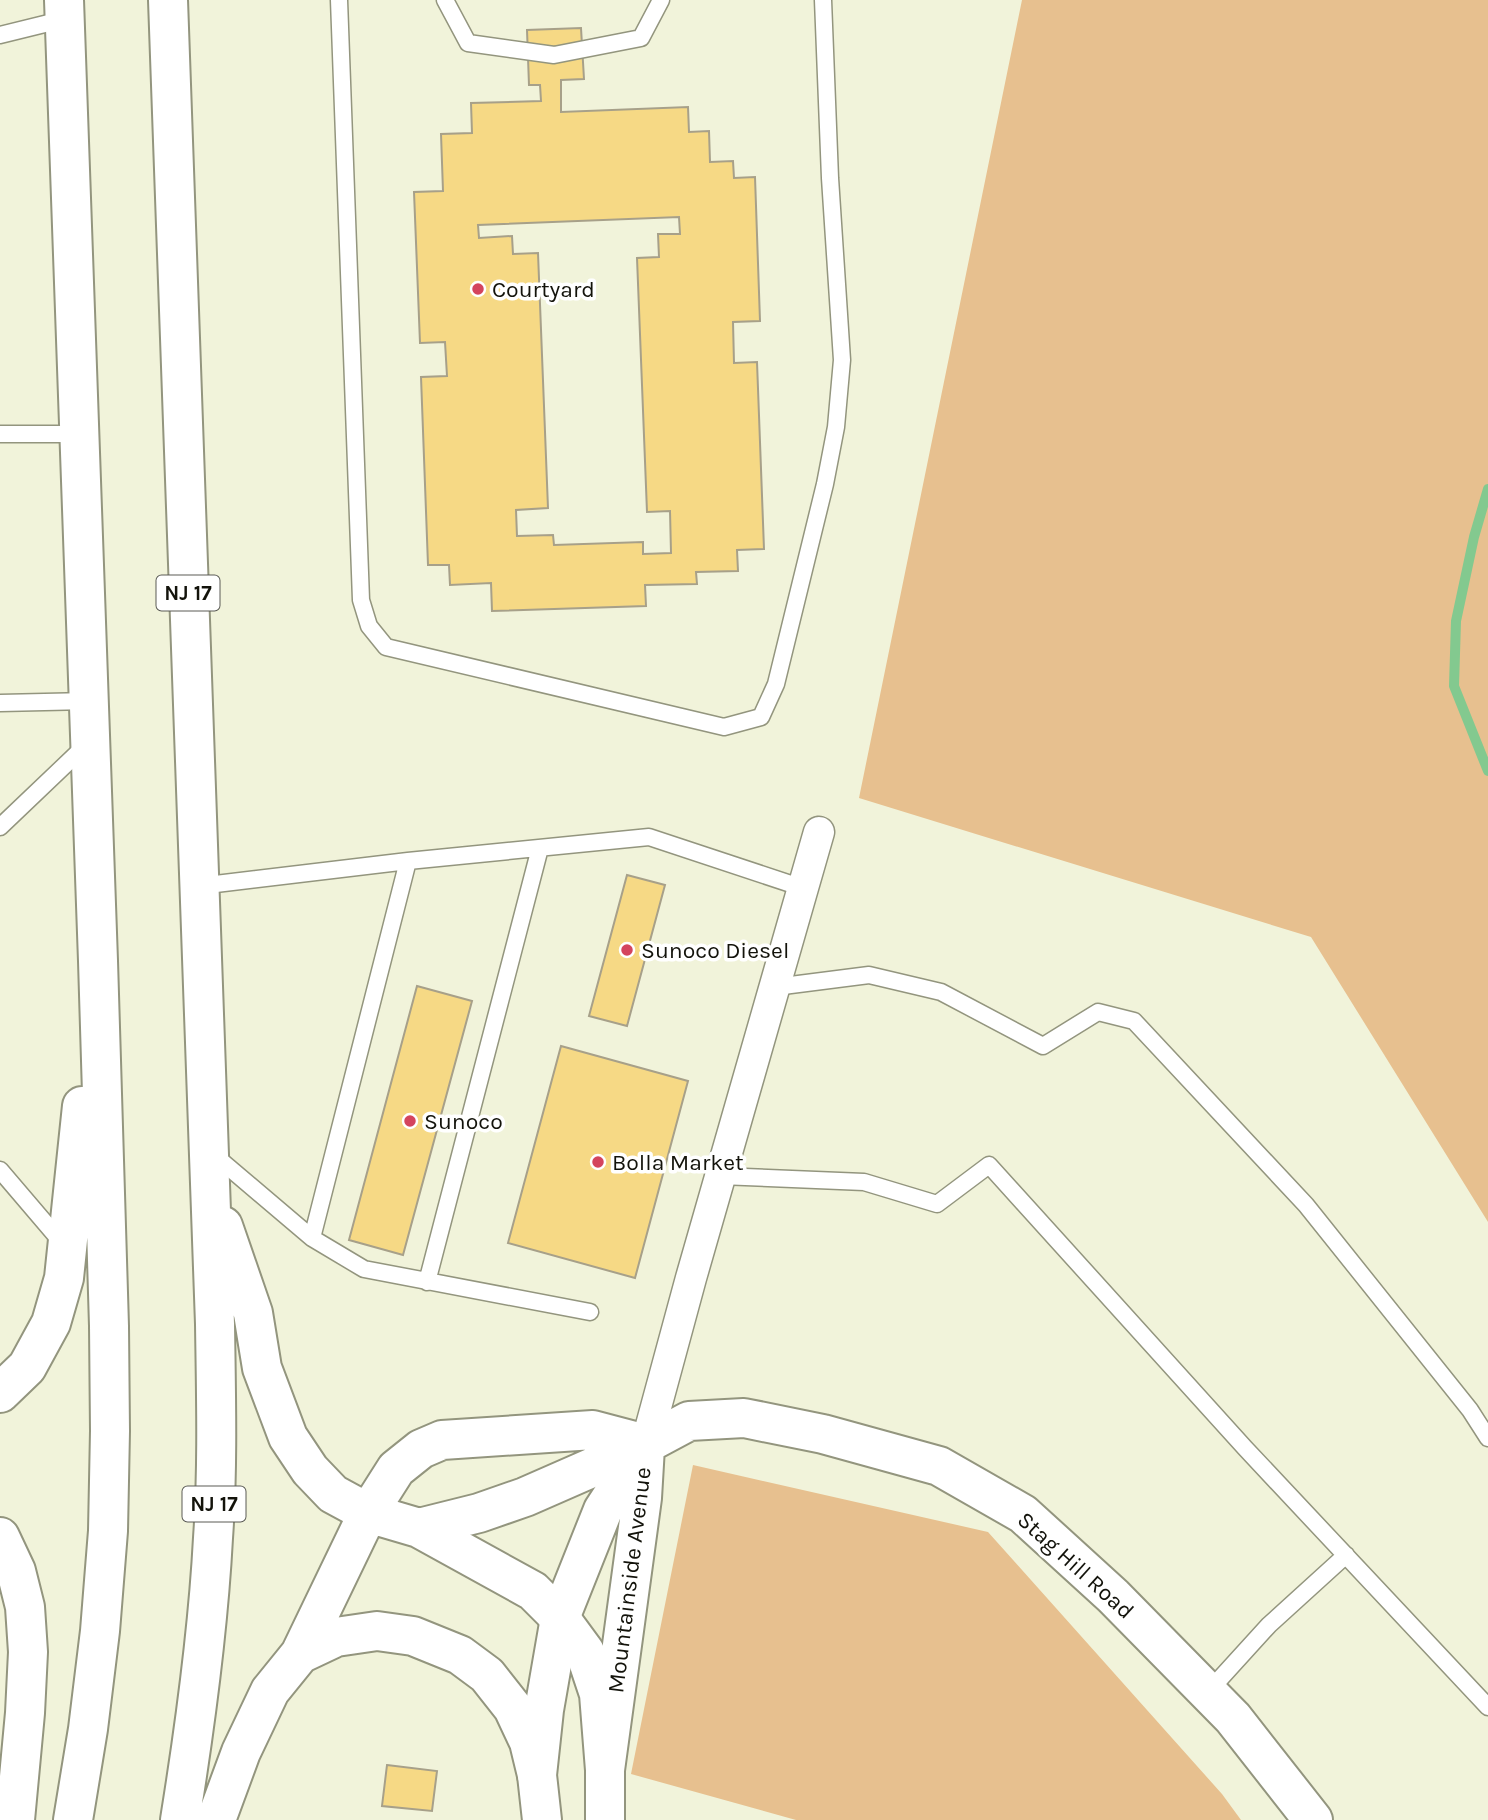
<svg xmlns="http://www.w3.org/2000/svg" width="1488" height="1820" font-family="Karla,sans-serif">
  <rect width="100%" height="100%" fill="#f1f3da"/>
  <path fill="#e7c08f" d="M1022,0H1488V1222L1311,937L859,798Z
    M693,1465L988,1532L1222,1794L1241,1820H796L631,1774Z"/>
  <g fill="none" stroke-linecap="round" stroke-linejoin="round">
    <path stroke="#83c98f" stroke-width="10" d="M1488,489L1474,537L1456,621L1454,686L1488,771"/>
  </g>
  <path fill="#f6d985" stroke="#a7a089" stroke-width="2" fill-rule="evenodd" d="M581,28L584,79L561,80V112L688,107L689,132L709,131L710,162L733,161L734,178L755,177L760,321L733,322L734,363L757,362L764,549L737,550L738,571L696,572L697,584L645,585L646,606L492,611L491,583L450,585L449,565H428L421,377L447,376L445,342L420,343L414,192L443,191L441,134L472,133L471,103L541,101L540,85H529L527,30ZM679,217L680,234H658L659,257L637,258L647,512L670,511L671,553L643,554V542L554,545L553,535L517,536L516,510L548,508L538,253L513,254L512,236L479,238L478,225Z
    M627,875L665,885L627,1026L589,1016Z
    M417,986L472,1001L403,1255L349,1240Z
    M561,1046L688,1081L635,1278L508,1243Z
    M387,1765L437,1771L432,1811L382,1806Z"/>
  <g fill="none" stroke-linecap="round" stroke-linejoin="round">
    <g stroke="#93957e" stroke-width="19">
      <path id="lane" d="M339,0L361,600L369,626L386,647L724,727L761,717L776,684L825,484L836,427L842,360L830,178L823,0
        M445,0L468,43L554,55L641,38L661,0
        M0,35L65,19
        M0,434H79
        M0,703L89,701
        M0,827L86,745
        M199,886L408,861L649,837L803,888
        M775,987L869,975L941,992L1043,1046L1098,1012L1134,1021L1306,1205L1470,1410L1488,1438
        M213,1154L312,1238L364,1269L590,1312
        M0,1170L64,1245
        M720,1176L864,1182L937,1204L989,1165L1245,1448L1488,1707
        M312,1238L408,861
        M427,1282L540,848
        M1208,1692L1269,1625L1346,1555"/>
    </g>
    <g stroke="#93957e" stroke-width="33">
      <path id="street" d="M646,1444L691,1278L819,832"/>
    </g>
    <g stroke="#93957e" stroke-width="42">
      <path id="secondary" d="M542,1820L537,1775L544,1710L560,1618L603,1510L646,1444L689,1421L744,1418L823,1434L939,1466L1023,1514L1113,1596L1233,1718L1313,1820
        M605,1820V1770L642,1498L645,1447"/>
    </g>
    <g stroke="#93957e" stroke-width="42">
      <path id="highway" d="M64,0L98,961L109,1326L110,1431L108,1531L100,1631L88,1729L73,1820
        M168,0L215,1324C216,1395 218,1467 213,1538C208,1633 195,1727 180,1820
        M223,1226L253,1313L262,1368L288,1437L310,1470L333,1494L368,1513L419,1528L533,1591L560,1618L585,1652L599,1694L605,1770
        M0,1393L27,1367L51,1323L64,1278L82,1106
        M419,1528L479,1513L525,1497L646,1444
        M0,1537L16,1571L25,1607L28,1652L25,1713L15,1820
        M300,1654L336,1637L377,1631L413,1636L460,1655L487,1675L513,1708L529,1742L537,1775
        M216,1820L241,1752L270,1691L300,1654L368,1513L396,1469L421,1449L442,1440L593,1430L646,1444"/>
    </g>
    <use href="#lane" stroke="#fff" stroke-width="16"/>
    <use href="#street" stroke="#fff" stroke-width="30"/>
    <use href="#secondary" stroke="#fff" stroke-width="38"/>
    <use href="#highway" stroke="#fff" stroke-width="38"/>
  </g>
  <g fill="#d4445d" stroke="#fff" stroke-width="2.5">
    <circle cx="478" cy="289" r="7"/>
    <circle cx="627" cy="950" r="7"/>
    <circle cx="410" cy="1121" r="7"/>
    <circle cx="598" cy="1162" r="7"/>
  </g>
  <g text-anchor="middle" stroke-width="7" stroke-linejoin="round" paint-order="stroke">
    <g fill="#fff" stroke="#5a5a54" stroke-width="2">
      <rect x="156.5" y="575.5" width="63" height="35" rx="5"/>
      <rect x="182.5" y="1486.5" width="63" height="35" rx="5"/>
    </g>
    <g font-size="21" font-weight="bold" fill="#13130b">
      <text x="188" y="600">NJ 17</text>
      <text x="214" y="1511">NJ 17</text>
    </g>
    <g font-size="23" fill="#13130b" stroke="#fff" text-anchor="start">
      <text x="492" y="297">Courtyard</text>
      <text x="641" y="958">Sunoco Diesel</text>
      <text x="424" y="1129">Sunoco</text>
      <text x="612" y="1170">Bolla Market</text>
    </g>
    <g font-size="23" fill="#13130b" stroke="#fff">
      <text transform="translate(1076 1565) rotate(42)" y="8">Stag Hill Road</text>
      <text transform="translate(629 1580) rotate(-83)" y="8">Mountainside Avenue</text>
    </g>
  </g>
</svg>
